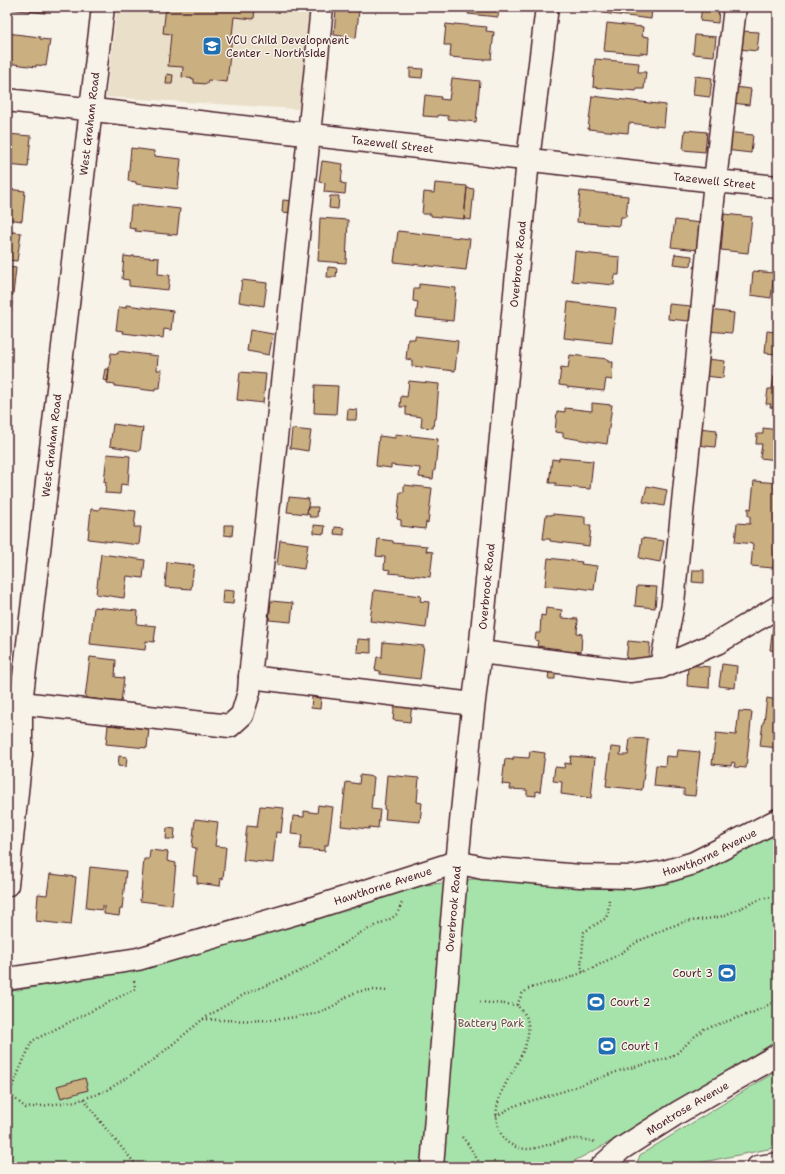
<svg xmlns="http://www.w3.org/2000/svg" width="785" height="1174" font-family="'Shantell Sans',sans-serif">
  <rect width="100%" height="100%" fill="#f7f3e8"/>
  <filter id="ink" filterUnits="userSpaceOnUse"><feTurbulence type="fractalNoise" baseFrequency=".025" numOctaves="2"/><feDisplacementMap in="SourceGraphic" scale="8" xChannelSelector="R" yChannelSelector="G"/><feConvolveMatrix kernelMatrix="1 2 1 2 8 2 1 2 1" color-interpolation-filters="sRGB"/></filter>
  <g filter="url(#ink)">
    <path fill="#eadfc9" d="M117,7H334L326,111L106,97Z"/>
    <path fill="#a6e3aa" stroke="#78816a" d="M778,832V1040L612,1141L563,1167H7V992L142,968L391,893L426,885L490,877L577,887L631,889L664,882L693,872L741,852Z
      M775,1072L778,1073V1147L679,1167H638L637,1163L640,1155Z"/>
    <path fill="#caaf80" stroke="#4a1f2b" d="M9,7H45V13L9,9Z
      M166,7H255L254,19L234,17L227,82L208,80L207,84L194,83V79L182,77L183,67L168,66L171,34L163,33Z
      M449,7H499L498,17L468,14L469,10L449,8Z
      M602,7H652L651,19L602,13Z
      M702,7H719L718,23L700,21Z
      M336,9L359,11L356,38L334,35Z
      M607,23L643,27L642,36L649,37L648,54L640,53V54L604,51Z
      M446,24L454,25V24L487,27L486,31L494,32L491,59H484V60L450,57L451,45H444Z
      M741,31L759,32L757,51L739,49Z
      M7,33L40,37V39L50,40L46,66L36,65V67L7,63Z
      M695,35L716,37L714,56L693,54Z
      M595,59L639,63L638,72H646L644,89H637L636,91L593,87Z
      M410,68L423,69L422,78L410,77Z
      M167,74L173,75L172,84H166Z
      M695,76L712,78L710,97L693,95Z
      M452,78L480,81L476,122L448,119V116L438,115V117L423,116L425,95L441,97L440,99L449,100Z
      M734,87L751,89L749,105L732,103Z
      M592,96L666,105L664,127L629,123L628,133L588,129Z
      M685,130L707,132L705,152L683,150Z
      M727,132L753,135L751,153L725,150Z
      M7,134L31,136L28,167L7,165Z
      M131,148L154,151V156L181,159L178,189L136,184V182L128,181Z
      M322,161L343,164L341,183L346,184L345,194L324,192L325,183L319,182Z
      M435,183L467,186L464,219L431,216V214H422L424,192L434,193Z
      M467,188L474,189L471,220L464,219Z
      M7,189L25,191L22,221L7,219Z
      M580,191L628,196L626,217H621L620,226L577,222Z
      M330,196H339L338,209L329,208Z
      M283,200L293,201L292,213L282,212Z
      M137,204L180,209L177,235L135,231L136,229L129,228L131,206H137Z
      M724,214L752,217L748,253L721,250Z
      M320,218L348,220L346,263L318,261Z
      M675,220L701,223L698,250L671,247Z
      M7,231L21,233L17,261L7,260Z
      M398,231L470,239L466,270L394,262Z
      M575,251L582,252V253L620,257L619,275H615L614,285L572,281Z
      M675,254L692,256L691,266L673,264Z
      M124,256L132,257V256L159,258L158,274L170,275L168,290L129,286V280L122,279Z
      M7,267L16,268L13,295H7Z
      M328,267L337,268L336,277H327Z
      M753,271L774,273L771,298L751,295Z
      M242,280L267,283L264,306L239,302Z
      M419,284L456,288L453,321L416,317L418,302L413,301L414,288H419Z
      M7,302H12L9,330L7,329Z
      M568,302L616,308L612,343L564,338Z
      M669,304L691,306L689,321L668,319Z
      M126,305L173,311L171,330L164,329L163,338L123,333L124,331L116,330L119,307L126,308Z
      M709,310L734,313L732,333L707,331Z
      M775,327H778V354L765,353L767,331L775,332Z
      M250,330L273,334L269,355L247,351Z
      M415,336L458,341L455,371L412,366V360L406,359L408,339H415Z
      M118,351L158,356L157,370H162L160,388H155V391L115,386V384L107,383L111,353L118,354Z
      M570,355L608,359V362H613L612,380L606,379L604,391L567,387V386L559,385L561,367L568,368Z
      M707,359L725,361L723,378L705,376Z
      M105,369H109L108,381L103,380Z
      M240,372L266,374L263,403L237,400Z
      M774,376L778,377V408L770,407L771,404H766L768,389H772Z
      M409,381L439,384L436,419H434L433,428L421,427L422,417L406,415V407H400L401,396L407,397Z
      M315,385L338,386L336,414L314,413Z
      M592,403L612,405L607,444L563,437V433L555,432L557,411L565,412V408L592,411Z
      M348,409L357,410L356,420H347Z
      M113,424L143,428L140,451L110,446Z
      M699,428L717,430L715,447L697,445Z
      M763,428L778,430V460L760,458L762,444H756L757,434H763Z
      M292,429L311,431L308,451L290,448Z
      M395,434L438,439L435,470H434L433,479L419,477L420,468L391,465V468L376,466L379,436L395,438Z
      M107,454L130,456L128,485L121,484L120,494L105,493L106,482H104Z
      M559,458L593,461L590,489L556,486V483H549L552,459L559,460Z
      M754,481L778,483V544H776L773,568L751,566L753,544L735,542L737,523L750,524V516H748V508L751,509Z
      M404,485L432,488L428,523L426,522L425,529L401,526V520L397,519L400,492H404Z
      M647,486L667,490L664,506L643,502Z
      M289,497L309,499L307,514L287,512Z
      M100,507L136,511L134,527H141L139,545L88,539L91,509L99,510Z
      M308,507H318L317,517H309L310,515L307,514Z
      M552,514L585,517V525H591L589,546L550,541V539H543L546,515H552Z
      M224,525H233L232,536L224,535Z
      M314,525L325,526L324,534L314,533Z
      M335,527L344,528V535L334,534Z
      M642,538L664,541L660,562L639,558Z
      M378,539L393,541V543L427,546L426,551L433,552L430,577L389,573L390,570L384,569L385,557L376,556Z
      M280,540L308,544L304,569L277,565Z
      M101,554L145,560L143,578L127,576L124,598L96,594Z
      M548,558L582,562L581,564L597,566L594,590L579,588V589L545,586Z
      M167,562L194,565L191,589L165,587Z
      M693,570H704V583L692,582Z
      M637,586L657,587L655,608L635,606Z
      M223,590L234,591L233,604L222,603Z
      M374,590L421,596L420,601L429,602L426,628L370,621Z
      M271,601L293,603L291,622L269,620Z
      M94,607L138,611L137,624L156,626L154,642L146,641L145,650L90,644Z
      M546,608L562,610L561,618L578,619L577,633L582,634L581,652L575,651V654L560,652V649L537,646L538,641L535,640L536,633H540L541,615L545,616Z
      M773,627H778V651L770,650Z
      M358,639L371,640V653L357,652Z
      M628,641L650,643L648,663L626,661Z
      M383,642L424,646L420,679L380,674V671L375,670L377,657H382Z
      M90,657L116,660L115,677L124,678L121,702L85,698Z
      M722,664L737,666L735,688L719,686Z
      M688,665L710,667L709,688L687,686Z
      M549,671H555V679H548Z
      M777,695L778,748L760,746L763,722H764L767,698L777,700Z
      M312,697L321,698L320,709L311,708Z
      M395,702L412,703L410,722L393,720Z
      M739,711L752,712L746,768L734,767L735,763L732,762L731,766L712,764L716,733L736,735Z
      M108,725L149,729L147,748L106,744Z
      M630,738L648,739L642,790L606,786L611,747L621,748L620,755H628Z
      M678,750L700,752L695,796L684,795V789L654,786L656,765L665,766L666,756L677,757Z
      M530,751L545,753L540,792L536,791V796L527,795V790L510,789L511,785L502,784L505,759L513,760V757L529,758Z
      M119,756L127,757L126,767L118,766Z
      M571,756L595,758L591,798L561,794L562,782L553,781L555,767L564,768L565,763L570,764Z
      M360,775L374,777L371,809L380,810L378,828L369,827V829L341,826L346,782L359,784Z
      M387,775L419,778L417,802L422,803L420,822L385,819L386,810L384,809Z
      M318,805L333,807L328,845H325V851L300,849L302,835L291,834L293,816L304,817V811L317,813Z
      M260,806L284,808L281,833L276,832L273,863L243,860L247,826L257,827Z
      M195,819L218,822L215,846L226,847L223,879L221,878L220,886L197,883V876H193L196,848L192,847Z
      M167,828L175,829L174,839H166Z
      M150,850L168,852L167,861L176,863L172,905L140,901L144,859H149Z
      M90,867L126,871L122,909H120L119,916L104,914V906H102V910L86,908Z
      M50,874L76,877L71,925L36,921L38,894L47,895Z
      M85,1078L88,1090L61,1098L57,1086Z"/>
    <g fill="none" stroke-linecap="round" stroke-linejoin="round">
      <g stroke="#4a1f2b" stroke-width="25">
        <g id="minor">
          <path id="s1" d="M7,100L715,181L778,187"/>
          <path d="M480,652L630,671L661,667L717,643L778,607"/>
          <path d="M661,667L673,603L715,181L735,7"/>
          <path d="M250,677L473,704"/>
          <path d="M21,703L230,726L242,715L249,692L250,677L307,154L322,7"/>
          <path id="s2" d="M7,885L21,755V703L103,7"/>
          <path id="s3" d="M7,979L138,959L307,910L457,862L483,868L580,876L632,877L664,872L694,863L778,820"/>
          <path id="s4" d="M432,1167C446,995 458,823 480,652L528,160L547,7"/>
          <path id="s5" d="M601,1167L621,1149L679,1112L778,1055"/>
          <path d="M758,1167L778,1164"/>
        </g>
      </g>
      <path stroke="#4a1f2b" stroke-width="2.5" stroke-dasharray="1 3" stroke-linecap="butt" d="M583,972L581,966L584,932L606,918L608,912L609,898
        M480,1002L517,1005C520,1009 526,1014 527,1019C538,1059 477,1094 503,1137C505,1141 508,1143 512,1145C530,1155 547,1143 565,1140C576,1138 585,1139 595,1142
        M517,1005L522,994L528,989L548,983L564,980L593,968L621,953L637,942L667,928L684,922L713,918L723,916L761,899L778,896
        M203,1019L243,995L303,970L360,933L392,918L397,914L402,903
        M7,1092L26,1108L77,1101L98,1094L109,1089L151,1062L203,1019C235,1021 269,1022 301,1016C312,1015 324,1011 333,1006C341,1002 347,996 354,993C365,989 377,990 388,991
        M9,1094L32,1041L135,989L134,981
        M84,1099L106,1129L138,1167
        M496,1116L514,1106L564,1091L619,1071L669,1058L677,1053L695,1036L704,1029L752,1013L778,1000
        M462,1137L468,1144L482,1167"/>
      <use href="#minor" stroke="#f7f3e8" stroke-width="22"/>
    </g>
  </g>
  <defs>
    <g id="school-square" transform="scale(1)"><rect x="-9" y="-9" width="18" height="18" rx="4" fill="#1f6fb2" stroke="#f7f3e8"/><path d="M0-5L7-2L0 1L-7-2ZM-4 1L0 2.5L4 1V4Q0 6-4 4Z" fill="#fff"/></g>
    <g id="stadium-square" transform="scale(1)"><rect x="-9" y="-9" width="18" height="18" rx="4" fill="#1f6fb2" stroke="#f7f3e8"/><path d="M0-5a6.5 5 0 1 0 0 10a6.5 5 0 1 0 0-10ZM-3.5-1.8h7v3.6h-7Z" fill="#fff"/></g>
  </defs>
  <g fill-rule="evenodd">
    <use href="#school-square" x="212" y="46"/>
    <use href="#stadium-square" x="727" y="973"/>
    <use href="#stadium-square" x="596" y="1002"/>
    <use href="#stadium-square" x="607" y="1046"/>
  </g>
  <g text-anchor="middle" stroke-width="3" stroke-linejoin="round" paint-order="stroke">
    <g font-size="11" fill="#4a1f2b" stroke="#f7f3e8" text-anchor="start">
      <text x="226" y="44">VCU Child Development<tspan x="226" dy="13">Center - Northside</tspan></text>
      <text x="713" y="977" text-anchor="end">Court 3</text>
      <text x="610" y="1006">Court 2</text>
      <text x="621" y="1050">Court 1</text>
    </g>
    <g font-size="11" fill="#4a1f2b" stroke="#f7f3e8">
      <text dy="4" stroke="none"><textPath href="#s2" startOffset="766">West Graham Road</textPath></text>
      <text dy="4" stroke="none"><textPath href="#s1" startOffset="388">Tazewell Street</textPath></text>
      <text dy="4" stroke="none"><textPath href="#s1" startOffset="712">Tazewell Street</textPath></text>
      <text dy="4" stroke="none"><textPath href="#s4" startOffset="907">Overbrook Road</textPath></text>
      <text dy="4" stroke="none"><textPath href="#s2" startOffset="442">West Graham Road</textPath></text>
      <text dy="4" stroke="none"><textPath href="#s4" startOffset="583">Overbrook Road</textPath></text>
      <text dy="4" stroke="none"><textPath href="#s3" startOffset="724">Hawthorne Avenue</textPath></text>
      <text dy="4" stroke="none"><textPath href="#s3" startOffset="388">Hawthorne Avenue</textPath></text>
      <text dy="4" stroke="none"><textPath href="#s4" startOffset="259">Overbrook Road</textPath></text>
      <text dy="4" stroke="none"><textPath href="#s5" startOffset="105">Montrose Avenue</textPath></text>
    </g>
    <g font-size="11" fill="#61504b" stroke="#f7f3e8">
      <text x="491" y="1027">Battery Park</text>
    </g>
  </g>
  <rect width="785" height="1174" fill="none" stroke="#f7f3e8" stroke-width="24"/>
  <rect x="12" y="12" width="761" height="1150" fill="none" stroke="#4a1f2b" stroke-width="1.5" filter="url(#ink)"/>
</svg>
